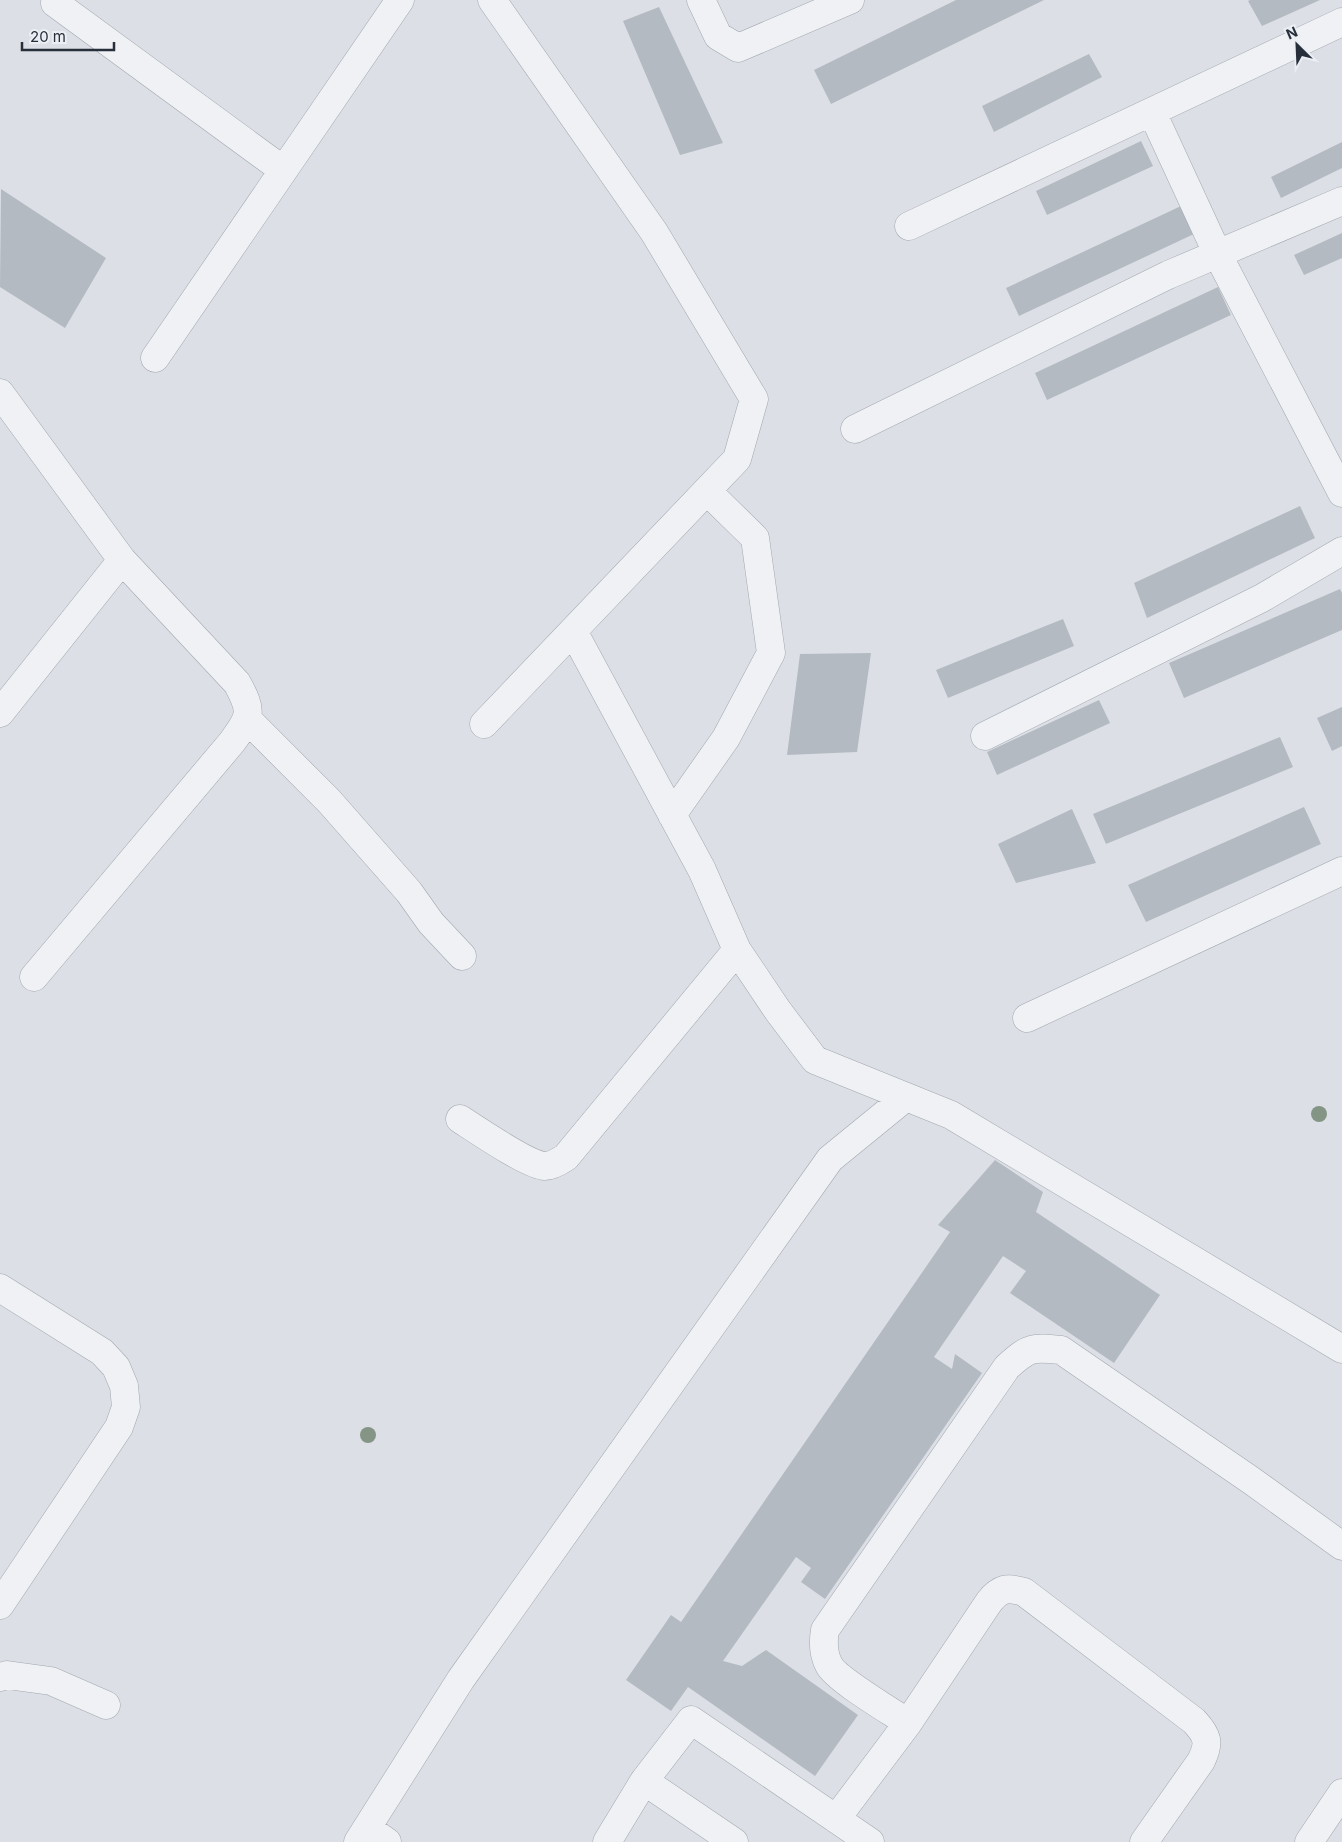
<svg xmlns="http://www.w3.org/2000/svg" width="1342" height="1842" font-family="Inter,sans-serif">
  <rect width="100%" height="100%" fill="#dce0e6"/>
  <path fill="#b4bac2" d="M956,0H1044L831,104L814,70Z
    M1250,0H1320L1262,26L1248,1Z
    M659,7L723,143L680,155L623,21Z
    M1089,54L1102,77L994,132L982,106Z
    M1141,141L1153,166L1047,215L1036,191Z
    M1342,142V168L1281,198L1271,177Z
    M1,189L106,258L65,328L0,287Z
    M1181,206L1194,234L1019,316L1006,288Z
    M1342,233V258L1304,275L1294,255Z
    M1218,287L1231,315L1047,400L1035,373Z
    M1300,506L1315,538L1147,618L1134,583Z
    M1340,589L1342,593V630L1184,698L1169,663Z
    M1063,619L1074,646L948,698L936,670Z
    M871,653L857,752L787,755L800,654Z
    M1099,700L1110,723L997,775L987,752Z
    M1342,707V746L1332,751L1317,718Z
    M1280,737L1293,767L1106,844L1093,814Z
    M1304,807L1321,844L1146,922L1128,885Z
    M1072,809L1096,863L1016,883L998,844Z
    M995,1160L1043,1192L1036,1212L1160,1295L1114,1363L1010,1293L1026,1271L1003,1256L934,1357L952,1369L955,1354L982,1373L825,1599L801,1582L811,1568L796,1557L723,1661L742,1666L766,1650L858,1715L815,1776L688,1687L671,1711L626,1680L671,1615L681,1622L950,1232L938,1225Z"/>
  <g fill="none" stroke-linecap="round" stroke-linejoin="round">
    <g stroke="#a2a7af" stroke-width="29">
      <path id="minor" d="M701,0L718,36L738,48L850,0
        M55,3L283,170
        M1152,112L1218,255L1342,493
        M909,226L1342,22
        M155,358L400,0
        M0,393L122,560L237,683C253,712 251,716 232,742L34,977
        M855,429L1168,275L1342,201
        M573,631L702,870L737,950L778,1011L815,1060L951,1115L1342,1349
        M0,713L122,560
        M248,720L329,801L409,892L431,923L462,956
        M484,724L737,459L754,399L654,232L492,0
        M985,736L1262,598L1342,551
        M672,815L726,738L771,653L755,538L707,491
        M1027,1018L1342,871
        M460,1119C477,1130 528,1165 545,1166C552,1166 560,1161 566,1157L737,950
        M0,1288L102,1352L116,1367L124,1386L126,1407L119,1427L0,1605
        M0,1677L7,1675L51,1681L106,1705
        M908,1723C892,1712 836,1679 829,1665C823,1654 823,1642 825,1630L1007,1367C1029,1347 1032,1347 1061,1350L1252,1481L1342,1546
        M644,1781L734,1842
        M836,1819L908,1723L989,1602C1000,1588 1007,1587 1024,1592L1194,1721C1208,1736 1210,1743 1201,1761L1144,1842
        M367,1828L387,1842
        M358,1842L461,1679L830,1159L906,1097
        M607,1842L644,1781L691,1720L870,1842
        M1309,1842L1342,1793"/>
    </g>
    <use href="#minor" stroke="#eff1f4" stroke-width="28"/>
  </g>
  <g fill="#849485">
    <circle cx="1319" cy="1114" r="8"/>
    <circle cx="368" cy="1435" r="8"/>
  </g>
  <g transform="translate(1297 45) rotate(336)" stroke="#ebeff4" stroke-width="4" paint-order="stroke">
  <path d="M0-4L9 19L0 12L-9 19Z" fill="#272f3b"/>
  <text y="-8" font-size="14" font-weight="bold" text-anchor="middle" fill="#272f3b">N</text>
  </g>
  <path d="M22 42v8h92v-8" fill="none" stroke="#272f3b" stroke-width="2.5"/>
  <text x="30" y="42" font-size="15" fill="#272f3b" stroke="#ebeff4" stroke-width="4" paint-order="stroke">20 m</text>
</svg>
